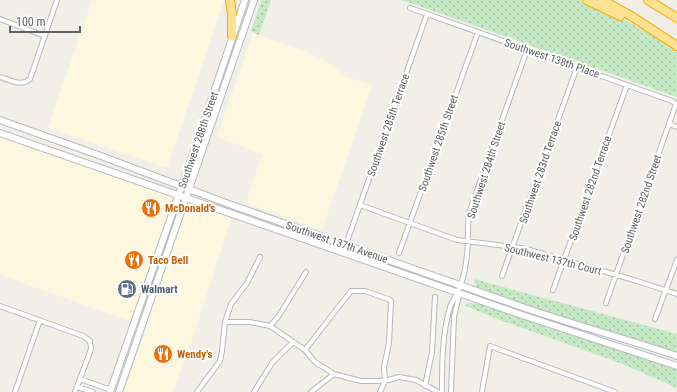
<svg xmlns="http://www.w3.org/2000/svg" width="677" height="392" font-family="'Roboto Condensed',sans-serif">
  <defs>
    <pattern id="grass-dots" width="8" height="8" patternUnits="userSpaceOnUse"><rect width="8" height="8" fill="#c5e8c5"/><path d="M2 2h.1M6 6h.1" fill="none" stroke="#a3c0a4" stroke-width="1.8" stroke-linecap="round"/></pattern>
  </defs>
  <rect width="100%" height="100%" fill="#f1efe8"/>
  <path fill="#fef7e0" d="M92,0H224L168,165L164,167L48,128Z
    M253,33L303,50L328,62L344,76L372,85L322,230L246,203L262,154L217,137Z
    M0,136L232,217L191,343L173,392H123L147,327L0,275Z"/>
  <path fill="url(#grass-dots)" d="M262,0H271L259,35L251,31Z
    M402,0H580C614,12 647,31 677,52V97Z
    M474,279L677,334V354L627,337L556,316L479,289L475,285Z
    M469,303L481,304L559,332L623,351L677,370V388L620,363L492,317L464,305Z"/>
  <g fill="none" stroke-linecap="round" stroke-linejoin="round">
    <g stroke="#b5b8bc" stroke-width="6">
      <path id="minor" d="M410,8L672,101L676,104L606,303
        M0,19L45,36
        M0,77C10,80 21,87 30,79L57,0
        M669,124L677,127
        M360,205L457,240L514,247L526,249L634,280L677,294
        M343,253L427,14
        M399,253L478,32
        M502,276L577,67
        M553,290L627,85
        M0,306L83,336L90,341L91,348L90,352L75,392
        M655,319L677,260
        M225,322H250L270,326L305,350L315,362L334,374L361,381H385L399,377L416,380L438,392
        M270,326L278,317L306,272
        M305,350L351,291H365L388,299L391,301L389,343L384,367L385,381L380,392
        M80,379L111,390
        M425,386L432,352L435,297
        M77,387L93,392
        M15,392L40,320
        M197,392L220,361L222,351L225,322L231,304L247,283L260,257
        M254,392L272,363L293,342
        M311,392L334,374
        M442,392C442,363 442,335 450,307C452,302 456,297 458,291C462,282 465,272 466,262C469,246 467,230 469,213L527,50
        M451,392L454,317L459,296L458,292
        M482,392L490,346L615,392"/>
    </g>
    <g stroke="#b6babf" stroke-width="8">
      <path id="secondary" d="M0,120L101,156L226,203L525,308C575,325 627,339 677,356
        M0,133L522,315L677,366
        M110,392L201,131L245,0
        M119,392L254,0"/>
    </g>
    <g stroke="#f9ab00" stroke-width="10">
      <path id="motorway" d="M230,0L232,15V36
        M587,0L620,16
        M602,0L631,16L677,46
        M648,0L677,18"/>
    </g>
    <use href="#minor" stroke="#fff" stroke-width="4"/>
    <use href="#secondary" stroke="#fff" stroke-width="6"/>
    <use href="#motorway" stroke="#fde293" stroke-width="8"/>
  </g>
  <defs>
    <g id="restaurant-disc" transform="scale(1)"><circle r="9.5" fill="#e8710a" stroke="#fff"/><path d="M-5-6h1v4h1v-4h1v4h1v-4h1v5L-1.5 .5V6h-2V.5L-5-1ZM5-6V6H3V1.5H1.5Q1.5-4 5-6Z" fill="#fff"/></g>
    <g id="fuel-disc" transform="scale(1)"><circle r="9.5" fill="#5c6f8a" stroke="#fff"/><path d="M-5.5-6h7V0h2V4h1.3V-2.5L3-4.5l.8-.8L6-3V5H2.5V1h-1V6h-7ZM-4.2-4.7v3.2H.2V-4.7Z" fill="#fff"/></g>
  </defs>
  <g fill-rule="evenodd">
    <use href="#restaurant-disc" x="151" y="208"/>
    <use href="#restaurant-disc" x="134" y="260"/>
    <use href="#fuel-disc" x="127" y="289"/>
    <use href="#restaurant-disc" x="163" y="354"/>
  </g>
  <g text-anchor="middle" stroke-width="4" stroke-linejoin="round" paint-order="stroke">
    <g font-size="11" fill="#5f6368" stroke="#fff">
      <text transform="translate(552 58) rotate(19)" y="4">Southwest 138th Place</text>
      <text transform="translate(388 125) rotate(-71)" y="4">Southwest 285th Terrace</text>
      <text transform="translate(198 140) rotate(-71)" y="4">Southwest 288th Street</text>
      <text transform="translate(438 143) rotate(-71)" y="4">Southwest 285th Street</text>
      <text transform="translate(486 170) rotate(-72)" y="4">Southwest 284th Street</text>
      <text transform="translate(540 172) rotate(-71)" y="4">Southwest 283rd Terrace</text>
      <text transform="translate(590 188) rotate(-71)" y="4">Southwest 282nd Terrace</text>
      <text transform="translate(641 204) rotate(-71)" y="4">Southwest 282nd Street</text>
      <text transform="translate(337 242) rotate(19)" y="4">Southwest 137th Avenue</text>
      <text transform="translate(553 259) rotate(14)" y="4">Southwest 137th Court</text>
    </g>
    <g font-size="11" font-weight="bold" fill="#c56008" stroke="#fff" text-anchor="start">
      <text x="165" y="212">McDonald's</text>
      <text x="148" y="264">Taco Bell</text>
      <text x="177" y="358">Wendy's</text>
    </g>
    <g font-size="11" font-weight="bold" fill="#4e5e75" stroke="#fff" text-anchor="start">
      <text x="141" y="293">Walmart</text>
    </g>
  </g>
  <path d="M10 26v6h70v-6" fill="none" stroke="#5f6368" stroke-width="2"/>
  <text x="16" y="26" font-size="12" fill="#5f6368" stroke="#ffffff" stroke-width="3" paint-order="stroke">100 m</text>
</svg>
